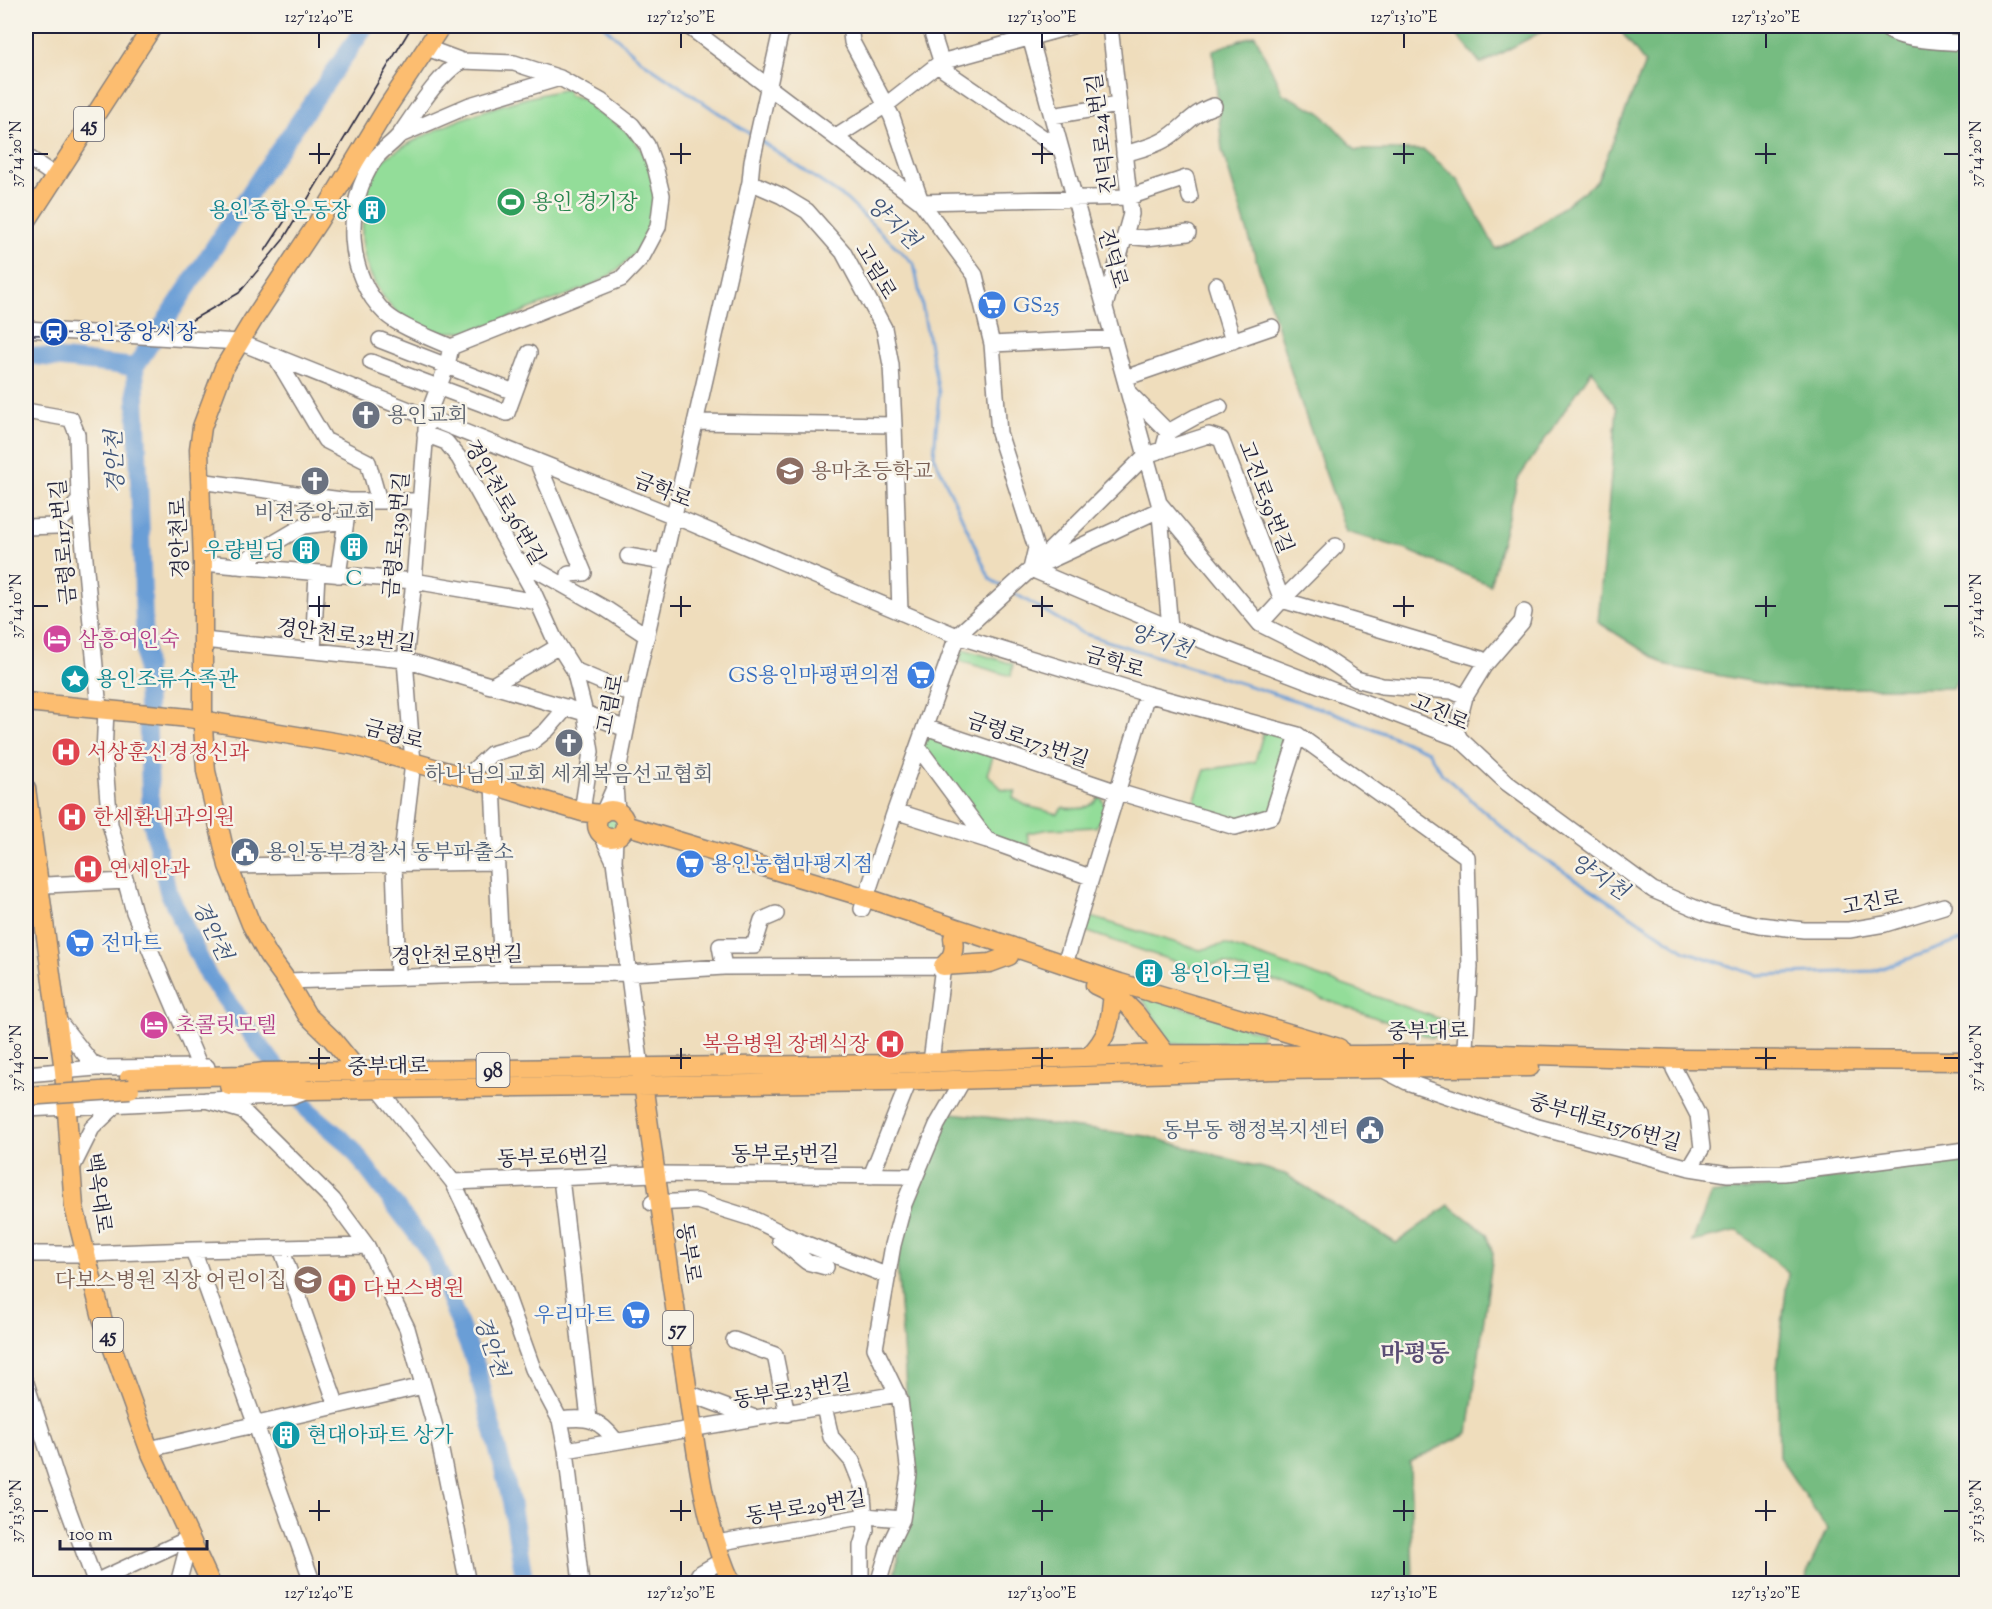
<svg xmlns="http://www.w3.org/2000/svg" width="1992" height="1609" font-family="'Sorts Mill Goudy','Noto Serif KR',serif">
  <rect width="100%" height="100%" fill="#f7f3e8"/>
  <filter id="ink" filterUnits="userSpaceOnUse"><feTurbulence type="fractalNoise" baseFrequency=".0167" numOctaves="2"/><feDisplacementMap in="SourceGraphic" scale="12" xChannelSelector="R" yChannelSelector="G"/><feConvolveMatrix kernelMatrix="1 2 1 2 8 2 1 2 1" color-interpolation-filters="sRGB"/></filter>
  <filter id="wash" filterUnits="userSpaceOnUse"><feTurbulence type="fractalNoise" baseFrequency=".008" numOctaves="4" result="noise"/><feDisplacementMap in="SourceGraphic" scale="24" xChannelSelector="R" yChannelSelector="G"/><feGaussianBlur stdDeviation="1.35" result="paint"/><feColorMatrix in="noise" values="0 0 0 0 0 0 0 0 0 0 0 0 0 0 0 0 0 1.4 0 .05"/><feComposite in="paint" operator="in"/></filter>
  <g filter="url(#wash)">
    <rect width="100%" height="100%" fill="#efddbc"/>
    <path fill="#93dd99" stroke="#5a806a" stroke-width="1.5" d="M568,89V95L593,101L591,109C607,118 624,126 635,141C668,182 658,238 618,269C596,287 566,295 540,305C508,317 470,338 435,331C392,323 365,279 362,238C361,223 366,208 369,193L364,188C367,182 370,173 374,168C383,157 400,149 412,142C461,116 513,99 568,89Z
      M963,649L1013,664L1011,676L960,661Z
      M925,727L995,751L987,774L1002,789L1016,792L1013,798L1027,806L1058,814L1062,808C1078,809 1090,811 1100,796L1106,807L1096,827L1050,829L1027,833L1031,855L987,840L918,747Z
      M1265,727L1298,735L1272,816L1235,827L1190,813L1205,770L1255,762Z
      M603 825a8 8 0 1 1 16 0a8 8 0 1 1-16 0Z
      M1088,916L1200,950L1225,944L1449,1022L1445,1030L1432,1038L1224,963L1191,967L1082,930Z
      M1139,993L1263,1033L1259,1042L1171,1044Z"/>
    <path fill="#76bc81" stroke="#4c6f5e" stroke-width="1.5" d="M1450,26H1552L1481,64Z
      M1617,26H1966V663L1953,688H1788L1667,666L1598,622L1617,409L1592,370L1518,479L1490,585L1402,548L1346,532L1298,394L1222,150L1213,50L1255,35L1283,94L1320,112L1356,150H1424L1458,179L1496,249L1531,231L1597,181L1645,63Z
      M943,1112L1146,1136L1285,1174L1396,1243L1449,1205L1487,1234L1493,1254L1468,1433L1410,1462L1413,1583L892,1584L904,1533L912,1468L895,1237Z
      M1966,1156V1583H1807L1808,1570L1827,1529L1779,1457L1777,1368L1788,1273L1738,1231L1692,1242L1711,1194L1903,1169Z"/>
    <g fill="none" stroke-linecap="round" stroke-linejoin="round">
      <path stroke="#6a9ed6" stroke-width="3" d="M604,26L642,61L753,136
        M761,141L846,199L914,264L939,393L934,456L990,579L1003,587
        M1012,592L1082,633L1335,713L1428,751L1442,774L1520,843L1685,951L1757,975L1874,971L1956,942L1966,940"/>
      <path stroke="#6a9ed6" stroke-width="18" d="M366,26L267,167L135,367L151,820L168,891L208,976L309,1111L349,1145L431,1253L476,1365L511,1501L525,1584
        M26,355L135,367"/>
    </g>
  </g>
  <g filter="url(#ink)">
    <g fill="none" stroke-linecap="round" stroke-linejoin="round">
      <g stroke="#88807c" stroke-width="18">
        <path id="minor" d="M688,26L921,202L975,275L992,344L999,433L1036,548L1031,569
          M850,26L852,42L892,117L921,202L1129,197L1186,178L1190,197
          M930,26L944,70L1061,150
          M1027,26L1159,503L1170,628
          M1883,26C1899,42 1941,41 1963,43L1966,40
          M427,48L462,61C438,75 417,110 401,133C394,143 382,149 375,159C343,205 345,275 386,314C400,327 433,339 451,347L621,279L642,257L658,227L662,195L656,170L647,145L632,125L601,101L560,78L514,63L462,61
          M1052,116L1118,105
          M400,135L470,105L560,78
          M836,137L886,105L941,62L1072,26
          M1124,154C1137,150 1152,147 1164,140C1182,130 1193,112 1214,106
          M26,156L55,176
          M750,182L782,196L807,211L843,252L884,328L891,365L894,425
          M1125,236L1146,238L1188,233
          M1216,285L1233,341
          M1105,306L1131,214L1110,26
          M26,329L239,342L674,516L957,636L1147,694L1298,735L1467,857L1470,967L1464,1063
          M380,340L514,392
          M992,344L1114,338
          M277,359L325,440L368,462L379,501H349L338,575
          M371,362L507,413L529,353
          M1125,378L1272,327
          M1130,394L1168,432L1163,450
          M26,411L71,419L77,434L79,495L99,709
          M695,422L894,425L900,612
          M1168,432L1195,417L1220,407
          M425,434L446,442L459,458L532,589L554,638L574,670L633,695
          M537,461L584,573L569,574
          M199,481L349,501
          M379,501H419
          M1160,504L1260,624L1316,652L1356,679L1382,686L1452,691L1465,697L1456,731L1460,739
          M26,527L56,526L79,501
          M628,556L664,562
          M515,558L606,609L647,636
          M203,563L414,581L538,602
          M1042,564L1161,509
          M235,566L303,526L346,521
          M1031,569L1170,628L1460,739L1507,783L1653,890L1709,914L1760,925L1804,930H1849L1885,924L1944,906
          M1260,624L1282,600L1336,546
          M203,640L405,660L585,713L626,729
          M313,651L317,573
          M1484,666L1522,622L1524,612
          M574,670L585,713L591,752L582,812
          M487,685L491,686L559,646
          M106,710L104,754L110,824L134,912L200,1067
          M925,727L1118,792L1235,827L1272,816L1298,735
          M466,777L491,754L532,742L547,730L567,707
          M493,785L502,974
          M615,786L633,695L750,182L752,161L782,26
          M895,811L987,840L918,747
          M603,813L615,786L617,812
          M602,835L614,861L615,838
          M987,840L1090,877
          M614,861L641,1068
          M228,866L496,862
          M26,886L126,881
          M862,909L895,811L957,636L1031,569L1146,455L1209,435L1221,439L1282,600L1481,659L1484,666L1465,697
          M1065,964L1147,694
          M724,967L720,946H754L762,920L776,914
          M398,977L394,864L402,854L413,763L405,660L414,581L427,417L447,365L451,347
          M287,981L502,974L629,973L724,967L943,966L931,1062
          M57,1019L91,1062L104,1068
          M1380,1068L1407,1082L1538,1127L1690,1168L1702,1148L1698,1115L1674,1069
          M26,1074L96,1068L207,1067
          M378,1088L453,1182L505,1291L533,1369L560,1420L566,1450L581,1584
          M206,1100L243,1111L333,1200L367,1246L407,1328L439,1441L468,1584
          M26,1109L292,1096L308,1090
          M72,1168L92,1128L116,1105
          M1690,1168L1728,1174L1784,1173L1966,1150
          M871,1176L909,1081
          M561,1178L589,1419
          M453,1182L655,1174L915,1176
          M652,1203L697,1201L751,1218L796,1240L888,1276
          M780,1240L807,1262L826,1267
          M281,1248L337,1406
          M193,1250L367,1246
          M26,1254H86L193,1250L313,1584
          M734,1340L775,1355L787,1414
          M26,1383L57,1479L95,1582L190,1538
          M688,1393L755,1418
          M824,1407L831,1437L852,1461L862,1486L866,1530L861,1546V1584
          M560,1420C588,1416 599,1419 616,1441
          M149,1449L423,1386
          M566,1450L898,1394
          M717,1543L865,1516L902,1519
          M178,1584L190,1538
          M694,1584L699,1574L721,1561
          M878,1584L890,1544L902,1519L909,1474L900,1400L875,1348L893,1245L904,1204L937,1125L963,1080"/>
      </g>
      <g stroke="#88807c" stroke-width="21">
        <path id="major" d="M26,222L153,26
          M26,702L189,718L352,745L466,777L582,812L601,814
          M26,788L64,1071L74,1207L102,1318L120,1369L149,1449L211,1584
          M597 824a14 14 0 1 1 28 0a14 14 0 1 1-28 0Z
          M625,825L867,898L1120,983L1339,1048
          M953,938C955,951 953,957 943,966L990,963L1009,956
          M1095,985L1118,996L1136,1014L1171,1061
          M1089,1056C1110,1035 1110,1021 1113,993
          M359,1072L332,1039L307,1015L287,981L268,955L251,924L228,866L206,771L203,727V563L199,449L202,427L224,368L253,320L318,222L388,106L441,26
          M642,1076C656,1177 670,1278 686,1379C695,1444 704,1525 732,1584
          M129,1078L242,1075L264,1072L889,1064L1166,1054L1364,1055L1464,1053L1679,1059L1966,1061
          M229,1086L292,1087L308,1090L890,1082L1275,1070L1530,1067"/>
      </g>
      <use href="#minor" stroke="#fff" stroke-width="15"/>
      <use href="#major" stroke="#fcbd6f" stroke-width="18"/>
      <path stroke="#22223b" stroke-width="1.5" d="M265,251L288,216
        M26,335L92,334L144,329L192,320L239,293L283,240L412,26"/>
      <g stroke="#88807c" stroke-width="21" stroke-linecap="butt">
        <path id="major-bridge" d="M26,1096L130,1089"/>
      </g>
      <use href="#major-bridge" stroke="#fcbd6f" stroke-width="18"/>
    </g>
  </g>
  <path fill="none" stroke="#22223b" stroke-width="2" d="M319,33V48M681,33V48M1042,33V48M1404,33V48M1766,33V48M319,143V164M681,143V164M1042,143V164M1404,143V164M1766,143V164M33,154H48M309,154H330M670,154H691M1032,154H1053M1393,154H1414M1755,154H1776M1944,154H1959M319,596V617M681,596V617M1042,596V617M1404,596V617M1766,596V617M33,606H48M309,606H330M670,606H691M1032,606H1053M1393,606H1414M1755,606H1776M1944,606H1959M319,1048V1069M681,1048V1069M1042,1048V1069M1404,1048V1069M1766,1048V1069M33,1058H48M309,1058H330M670,1058H691M1032,1058H1053M1393,1058H1414M1755,1058H1776M1944,1058H1959M319,1500V1521M681,1500V1521M1042,1500V1521M1404,1500V1521M1766,1500V1521M33,1511H48M309,1511H330M670,1511H691M1032,1511H1053M1393,1511H1414M1755,1511H1776M1944,1511H1959M319,1561V1576M681,1561V1576M1042,1561V1576M1404,1561V1576M1766,1561V1576"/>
  <defs>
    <g id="stadium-disc" transform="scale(1.5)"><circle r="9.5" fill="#2e9e5b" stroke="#f7f3e8"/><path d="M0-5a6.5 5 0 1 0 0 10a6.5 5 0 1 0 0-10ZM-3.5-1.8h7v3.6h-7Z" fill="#fff"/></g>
    <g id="building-disc" transform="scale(1.5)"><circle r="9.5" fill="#0f9aa8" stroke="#f7f3e8"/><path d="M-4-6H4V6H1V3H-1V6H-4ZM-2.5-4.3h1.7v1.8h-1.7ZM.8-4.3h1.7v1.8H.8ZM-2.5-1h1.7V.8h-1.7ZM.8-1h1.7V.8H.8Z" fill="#fff"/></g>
    <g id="supermarket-disc" transform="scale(1.5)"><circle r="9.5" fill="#3f7fe0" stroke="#f7f3e8"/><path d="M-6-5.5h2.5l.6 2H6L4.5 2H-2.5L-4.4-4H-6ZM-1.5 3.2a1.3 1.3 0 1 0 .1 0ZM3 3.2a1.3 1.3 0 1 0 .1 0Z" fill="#fff"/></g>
    <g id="station-disc" transform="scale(1.5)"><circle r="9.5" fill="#1a4fb4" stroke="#f7f3e8"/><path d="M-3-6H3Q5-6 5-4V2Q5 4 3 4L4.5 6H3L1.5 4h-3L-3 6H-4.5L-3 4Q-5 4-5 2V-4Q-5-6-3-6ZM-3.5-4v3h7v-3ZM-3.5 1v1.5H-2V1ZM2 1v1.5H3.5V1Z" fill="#fff"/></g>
    <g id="church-disc" transform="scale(1.5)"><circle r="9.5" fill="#6b7280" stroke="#f7f3e8"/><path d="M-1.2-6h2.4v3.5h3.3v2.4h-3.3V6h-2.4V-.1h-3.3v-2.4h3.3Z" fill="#fff"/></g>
    <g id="school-disc" transform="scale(1.5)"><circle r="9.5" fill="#8d6e63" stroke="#f7f3e8"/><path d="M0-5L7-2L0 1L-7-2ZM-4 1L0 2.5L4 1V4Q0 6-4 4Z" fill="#fff"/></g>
    <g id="hotel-disc" transform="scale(1.5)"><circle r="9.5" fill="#d1479c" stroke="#f7f3e8"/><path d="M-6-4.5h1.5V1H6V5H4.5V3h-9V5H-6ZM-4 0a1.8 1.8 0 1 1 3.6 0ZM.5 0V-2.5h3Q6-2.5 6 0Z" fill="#fff"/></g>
    <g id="sight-disc" transform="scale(1.5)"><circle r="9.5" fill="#0f9aa8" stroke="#f7f3e8"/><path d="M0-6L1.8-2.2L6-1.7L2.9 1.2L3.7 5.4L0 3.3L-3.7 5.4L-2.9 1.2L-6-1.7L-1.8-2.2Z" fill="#fff"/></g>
    <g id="hospital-disc" transform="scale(1.5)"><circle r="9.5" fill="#e0444e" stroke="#f7f3e8"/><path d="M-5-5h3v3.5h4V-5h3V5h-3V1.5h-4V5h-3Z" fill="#fff"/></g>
    <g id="civic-disc" transform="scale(1.5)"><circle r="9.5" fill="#5c6f8a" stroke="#f7f3e8"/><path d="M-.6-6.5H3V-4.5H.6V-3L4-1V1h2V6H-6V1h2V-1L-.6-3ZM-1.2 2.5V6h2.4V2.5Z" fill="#fff"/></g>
  </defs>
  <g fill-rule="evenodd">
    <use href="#stadium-disc" x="511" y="202"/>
    <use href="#building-disc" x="372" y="210"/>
    <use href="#supermarket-disc" x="992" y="305"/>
    <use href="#station-disc" x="54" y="332"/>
    <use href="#church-disc" x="366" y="415"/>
    <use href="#school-disc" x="790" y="471"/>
    <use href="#church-disc" x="315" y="481"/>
    <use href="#building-disc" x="354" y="547"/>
    <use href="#building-disc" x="306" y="550"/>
    <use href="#hotel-disc" x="57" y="639"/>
    <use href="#supermarket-disc" x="921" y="675"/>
    <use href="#sight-disc" x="75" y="679"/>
    <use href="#church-disc" x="569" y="743"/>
    <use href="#hospital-disc" x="66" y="752"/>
    <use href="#hospital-disc" x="72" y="817"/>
    <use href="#civic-disc" x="245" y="852"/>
    <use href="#supermarket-disc" x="690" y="864"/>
    <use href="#hospital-disc" x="88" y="869"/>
    <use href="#supermarket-disc" x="80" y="943"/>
    <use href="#building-disc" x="1149" y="973"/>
    <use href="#hotel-disc" x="154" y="1025"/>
    <use href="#hospital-disc" x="890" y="1044"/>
    <use href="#civic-disc" x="1370" y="1130"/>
    <use href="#school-disc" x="308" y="1280"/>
    <use href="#hospital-disc" x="342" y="1288"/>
    <use href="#supermarket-disc" x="636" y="1315"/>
    <use href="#building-disc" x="286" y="1435"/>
  </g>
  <g text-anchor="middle" stroke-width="5" stroke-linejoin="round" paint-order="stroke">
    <g fill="#f7f3e8" stroke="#62616f" stroke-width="1.5">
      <rect x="74" y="107" width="30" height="34" rx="4.5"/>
      <rect x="476.5" y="1053" width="33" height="34" rx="4.5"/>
      <rect x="663" y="1311" width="30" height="34" rx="4.5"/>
      <rect x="93" y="1318" width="30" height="34" rx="4.5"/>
    </g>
    <g font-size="20" font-weight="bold" fill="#22223b">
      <text x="89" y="131">45</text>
      <text x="493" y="1077">98</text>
      <text x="678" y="1335">57</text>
      <text x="108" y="1342">45</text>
    </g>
    <g font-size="21" fill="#22223b" stroke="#f7f3e8">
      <text transform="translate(1101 134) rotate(-97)" y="7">진덕로24번길</text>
      <text transform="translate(1113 258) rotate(74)" y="7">진덕로</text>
      <text transform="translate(876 271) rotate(60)" y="7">고림로</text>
      <text transform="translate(663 490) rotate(22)" y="7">금학로</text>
      <text transform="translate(1266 497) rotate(69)" y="7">고진로59번길</text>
      <text transform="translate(505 502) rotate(60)" y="7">경안천로36번길</text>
      <text transform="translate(396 535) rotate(-85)" y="7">금령로139번길</text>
      <text transform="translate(179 538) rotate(-92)" y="7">경안천로</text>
      <text transform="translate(63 542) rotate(-95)" y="7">금령로117번길</text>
      <text transform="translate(346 635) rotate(7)" y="7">경안천로32번길</text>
      <text transform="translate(1115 662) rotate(17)" y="7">금학로</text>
      <text transform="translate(610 704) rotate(-78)" y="7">고림로</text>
      <text transform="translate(1440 712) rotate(24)" y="7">고진로</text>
      <text transform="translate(394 734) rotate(15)" y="7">금령로</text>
      <text transform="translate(1028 740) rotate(19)" y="7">금령로173번길</text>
      <text transform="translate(1872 902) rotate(-10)" y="7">고진로</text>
      <text transform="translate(457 955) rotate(-1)" y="7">경안천로8번길</text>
      <text transform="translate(1428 1031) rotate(-1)" y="7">중부대로</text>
      <text transform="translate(388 1066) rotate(-1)" y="7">중부대로</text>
      <text transform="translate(1605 1122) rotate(16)" y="7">중부대로1576번길</text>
      <text x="785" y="1161">동부로5번길</text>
      <text transform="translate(553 1157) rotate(-2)" y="7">동부로6번길</text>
      <text transform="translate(99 1193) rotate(82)" y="7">백옥대로</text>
      <text transform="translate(689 1253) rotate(81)" y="7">동부로</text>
      <text transform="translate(792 1391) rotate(-9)" y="7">동부로23번길</text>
      <text transform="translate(806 1507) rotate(-9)" y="7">동부로29번길</text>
    </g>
    <g font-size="21" fill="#27864d" stroke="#f7f3e8" text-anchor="start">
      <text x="532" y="209">용인 경기장</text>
    </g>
    <g font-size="21" fill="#0d838f" stroke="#f7f3e8" text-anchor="start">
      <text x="351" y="217" text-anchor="end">용인종합운동장</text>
      <text x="285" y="557" text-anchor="end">우량빌딩</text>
      <text x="354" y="585" text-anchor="middle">C</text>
      <text x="96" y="686">용인조류수족관</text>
      <text x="1170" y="980">용인아크릴</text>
      <text x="307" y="1442">현대아파트 상가</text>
    </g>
    <g font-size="21" fill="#366cbe" stroke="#f7f3e8" text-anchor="start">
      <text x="1013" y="312">GS25</text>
      <text x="900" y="682" text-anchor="end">GS용인마평편의점</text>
      <text x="711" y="871">용인농협마평지점</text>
      <text x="101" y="950">전마트</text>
      <text x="615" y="1322" text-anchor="end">우리마트</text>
    </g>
    <g font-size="21" fill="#164399" stroke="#f7f3e8" text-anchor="start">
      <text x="75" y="339">용인중앙시장</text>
    </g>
    <g font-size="21" fill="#5b616d" stroke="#f7f3e8">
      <text x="387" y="422" text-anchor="start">용인교회</text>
      <text x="315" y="519">비젼중앙교회</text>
      <text x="569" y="781">하나님의교회 세계복음선교협회</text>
    </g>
    <g font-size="21" fill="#785e54" stroke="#f7f3e8" text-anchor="start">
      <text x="811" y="478">용마초등학교</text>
      <text x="287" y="1287" text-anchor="end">다보스병원 직장 어린이집</text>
    </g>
    <g font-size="21" fill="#b23c85" stroke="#f7f3e8" text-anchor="start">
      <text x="78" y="646">삼흥여인숙</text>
      <text x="175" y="1032">초콜릿모텔</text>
    </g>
    <g font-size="21" fill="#be3a42" stroke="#f7f3e8" text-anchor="start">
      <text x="87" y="759">서상훈신경정신과</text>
      <text x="93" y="824">한세환내과의원</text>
      <text x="109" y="876">연세안과</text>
      <text x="869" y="1051" text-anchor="end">복음병원 장례식장</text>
      <text x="363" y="1295">다보스병원</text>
    </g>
    <g font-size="21" fill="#4e5e75" stroke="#f7f3e8" text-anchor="start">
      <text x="266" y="859">용인동부경찰서 동부파출소</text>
      <text x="1349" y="1137" text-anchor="end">동부동 행정복지센터</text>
    </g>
    <g font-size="22" font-style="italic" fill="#3f5479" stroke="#f7f3e8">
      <text transform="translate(894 222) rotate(44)" y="8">양지천</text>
      <text transform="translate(114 462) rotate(-92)" y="8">경안천</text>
      <text transform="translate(1161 640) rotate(18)" y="8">양지천</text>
      <text transform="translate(1600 876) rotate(33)" y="8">양지천</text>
      <text transform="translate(213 930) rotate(64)" y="8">경안천</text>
      <text transform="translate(492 1346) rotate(71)" y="8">경안천</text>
    </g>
    <g font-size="24" font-weight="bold" fill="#5a4d75" stroke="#f7f3e8">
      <text x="1415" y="1361">마평동</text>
    </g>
  </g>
  <rect width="1992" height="1609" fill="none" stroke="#f7f3e8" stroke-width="66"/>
  <path d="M60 1540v9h147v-9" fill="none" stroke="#22223b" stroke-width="3"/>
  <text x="69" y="1540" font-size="18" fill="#22223b" stroke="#f7f3e8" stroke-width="4.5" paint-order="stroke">100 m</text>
  <rect x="33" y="33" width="1926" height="1543" fill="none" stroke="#22223b" stroke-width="2"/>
  <g font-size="15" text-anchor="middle" fill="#22223b">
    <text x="319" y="22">127°12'40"E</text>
    <text x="681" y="22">127°12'50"E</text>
    <text x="1042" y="22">127°13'00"E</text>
    <text x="1404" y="22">127°13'10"E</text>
    <text x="1766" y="22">127°13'20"E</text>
    <text transform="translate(16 154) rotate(-90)" y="5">37°14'20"N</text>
    <text transform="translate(1976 154) rotate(-90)" y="5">37°14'20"N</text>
    <text transform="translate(16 606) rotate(-90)" y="5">37°14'10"N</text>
    <text transform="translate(1976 606) rotate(-90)" y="5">37°14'10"N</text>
    <text transform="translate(16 1058) rotate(-90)" y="5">37°14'00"N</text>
    <text transform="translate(1976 1058) rotate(-90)" y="5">37°14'00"N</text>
    <text transform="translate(16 1511) rotate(-90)" y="5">37°13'50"N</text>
    <text transform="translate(1976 1511) rotate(-90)" y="5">37°13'50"N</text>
    <text x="319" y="1598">127°12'40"E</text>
    <text x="681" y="1598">127°12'50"E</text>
    <text x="1042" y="1598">127°13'00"E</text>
    <text x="1404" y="1598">127°13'10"E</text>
    <text x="1766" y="1598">127°13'20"E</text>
  </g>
</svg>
